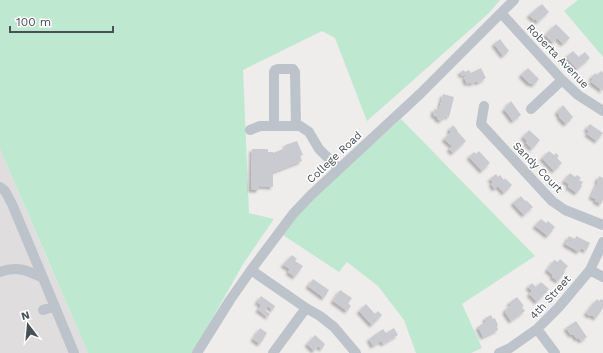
<svg xmlns="http://www.w3.org/2000/svg" width="603" height="353" font-family="'Work Sans',sans-serif">
  <defs>
    <filter id="shadow"><feDropShadow dx="-2.5" dy="2.5" stdDeviation="1" flood-color="#0004"/></filter>
  </defs>
  <rect width="100%" height="100%" fill="#efecec"/>
  <path fill="#dfdddd" d="M0,149L47,259L88,353H0Z"/>
  <path fill="#bee8d0" d="M0,0H500L489,13L367,121L335,38L322,31L243,70L249,213L274,219L243,264L193,353H88L0,149Z
    M578,0H603V57L564,11Z
    M401,119L535,256L462,304L482,348L471,353H416L404,320L378,286L347,262L339,272L283,235L303,209L333,180Z"/>
  <path fill="#cacbd0" filter="url(#shadow)" d="M542,4L549,12L538,22L535,19L534,20L529,15Z
    M556,24L570,38L563,44L557,38L553,43L545,35Z
    M500,39L509,51L503,56L494,44Z
    M573,51L579,57L585,52L590,58L577,69L566,57Z
    M481,68L486,78L478,83L477,81L471,84L470,82L467,84L464,77L466,76L465,74L462,76L460,72L464,70L465,72L469,70L471,73Z
    M528,68L539,79L534,85L531,83L530,84L521,75Z
    M601,71L603,73V91L591,82L593,79L591,78L595,73L597,75Z
    M443,94L454,97L449,117L445,116L444,119L442,118V121L437,119V117L433,115L434,109L439,110Z
    M511,101L521,115L513,121L504,109L508,106L507,105Z
    M563,105L573,117L566,124L559,117L560,116L557,112Z
    M590,124L603,133L597,141L587,134L589,131L586,129Z
    M453,125L458,131H457L466,141L453,153L449,149L452,146L444,139L451,132L449,130Z
    M529,130L540,140L532,149L526,143L527,141L523,137Z
    M297,141L303,155L300,156L302,161L273,172V187L259,186V190H251L252,149H268V152H273V153L286,148L285,145Z
    M479,151L490,163L482,171L469,157L474,152L476,154Z
    M549,151L554,155L556,153L559,156L557,158L562,163L554,171L542,158Z
    M570,173L575,177L577,175L581,178L579,180L583,182L581,185L582,186L577,193L568,187L569,184L564,181Z
    M496,174L498,177L500,175L504,180L505,178L512,185L504,193L498,186L495,189L491,184L493,182L490,179Z
    M599,176L603,178V200L601,204L595,201L596,199L591,197L598,182L597,181Z
    M521,196L525,201L526,200L533,207L524,215L513,203Z
    M541,219L546,223L548,221L555,227L548,236L535,226Z
    M569,236L575,239L576,236L590,243L586,251L581,248L579,252L565,244Z
    M292,255L297,259L295,261L303,266L295,277L288,272L290,269L283,265Z
    M560,259L568,266L564,271L565,272L558,281L552,277L553,275L547,270L554,260L558,262Z
    M313,279L329,290L324,298L308,286Z
    M541,282L549,289L537,302L529,294L532,291L528,287L532,283L536,287Z
    M340,290L352,298L348,303L351,306L347,311L333,301Z
    M261,296L275,306L273,310L268,306L265,310L270,314L268,317L258,310L261,305L257,302Z
    M517,297L524,306L522,307L525,311L511,321L505,312L506,311L505,310L511,305L509,303Z
    M597,299L599,301L601,299L603,300V308L596,318L591,315L590,316L586,313Z
    M366,304L375,314L378,311L382,315L372,325L359,311Z
    M491,315L493,319L495,318L498,325L497,326L498,330L483,337L478,327L480,326V325L486,322L485,318Z
    M576,321L587,337L581,341L579,338L577,339L573,334L571,335L566,328Z
    M260,328L267,333L260,344L253,339Z
    M394,328L398,335L383,344L381,341L373,346L369,339L383,329L386,333Z
    M315,335L325,344L322,349L318,346L314,351L307,344Z"/>
  <g fill="none" stroke-linecap="round" stroke-linejoin="round">
    <path stroke="#bcc3ca" stroke-width="10" d="M501,13L562,80L578,95L603,111
      M484,106L481,124L552,201L565,210L603,225
      M531,109L562,80
      M274,126V72L275,70L278,69H293L295,72L296,126
      M250,130L260,126H300L309,132L319,149L339,169
      M0,187L5,191L12,204L43,278
      M251,270L306,308L320,316L334,327L356,353
      M590,270L603,277
      M0,272C16,265 29,271 43,278L74,353
      M43,310L55,306
      M537,329L555,353
      M197,353L230,300L251,270L293,214L311,195L339,169L420,94L514,0
      M273,353L306,308
      M499,353L510,348L537,329L559,307L590,270L603,242"/>
  </g>
  <g text-anchor="middle" stroke-width="3" stroke-linejoin="round" paint-order="stroke">
    <g font-size="11" fill="#474f57" stroke="#fff">
      <text transform="translate(558 56) rotate(46)" y="4">Roberta Avenue</text>
      <text transform="translate(334 157) rotate(-43)" y="4">College Road</text>
      <text transform="translate(538 167) rotate(46)" y="4">Sandy Court</text>
      <text transform="translate(550 297) rotate(-48)" y="4">4th Street</text>
    </g>
  </g>
  <g transform="translate(28 325) rotate(344)" stroke="#ffffff" stroke-width="3" paint-order="stroke">
  <path d="M0-3L7 15L0 10L-7 15Z" fill="#474f57"/>
  <text y="-6" font-size="11" font-weight="bold" text-anchor="middle" fill="#474f57">N</text>
  </g>
  <path d="M10 26v6h103v-6" fill="none" stroke="#474f57" stroke-width="2"/>
  <text x="16" y="26" font-size="12" fill="#474f57" stroke="#ffffff" stroke-width="3" paint-order="stroke">100 m</text>
</svg>
